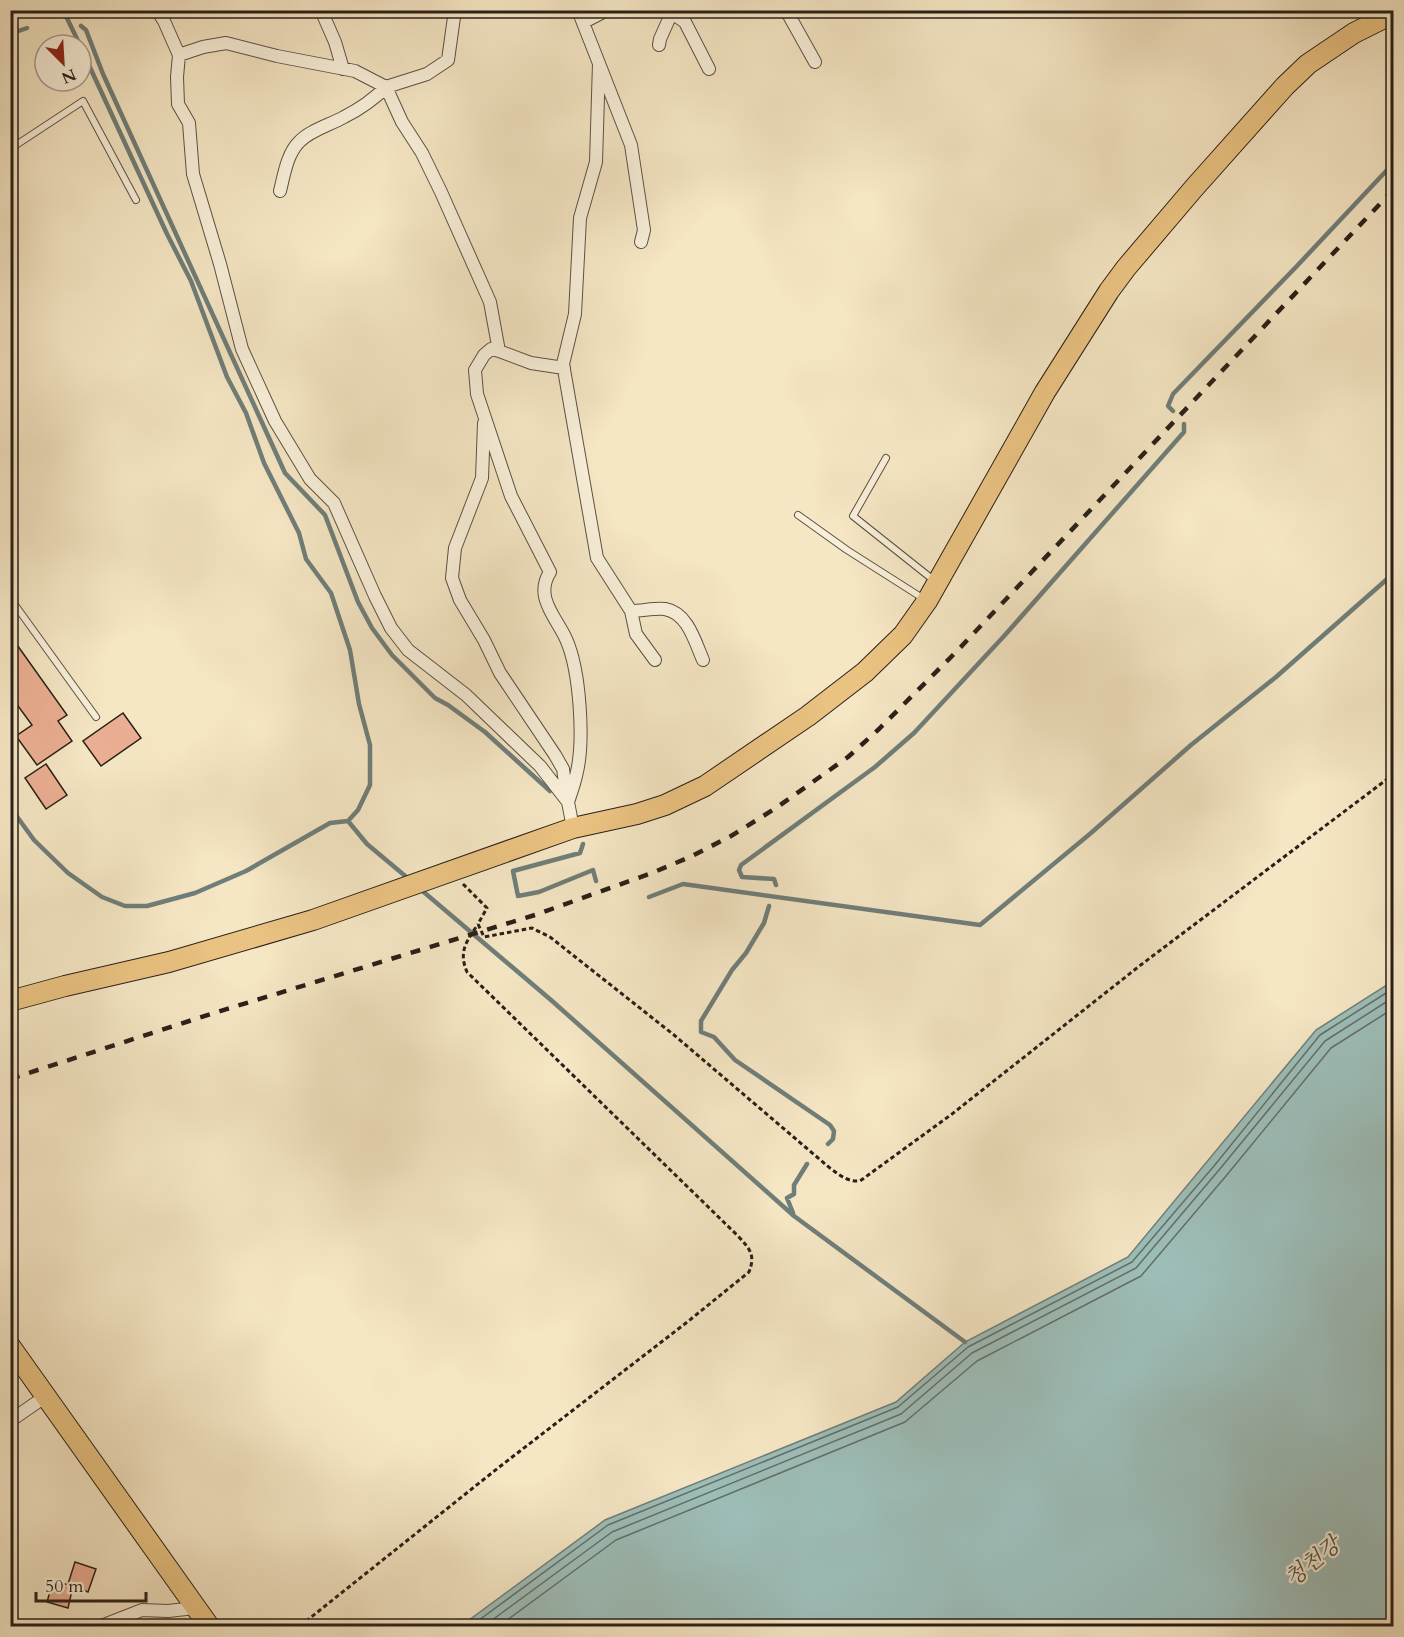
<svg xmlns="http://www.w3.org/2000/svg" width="1404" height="1637" font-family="Cardo,'Noto Serif KR',serif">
  <rect width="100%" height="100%" fill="#f5e6c4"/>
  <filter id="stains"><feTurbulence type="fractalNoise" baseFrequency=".00333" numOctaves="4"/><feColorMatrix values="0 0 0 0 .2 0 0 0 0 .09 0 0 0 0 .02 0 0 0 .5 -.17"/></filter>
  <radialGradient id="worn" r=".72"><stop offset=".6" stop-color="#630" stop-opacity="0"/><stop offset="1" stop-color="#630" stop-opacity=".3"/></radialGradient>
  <path fill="#9dbeb9" stroke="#6f7e79" stroke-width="1.5" d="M1393,981V1626H461L605,1520L896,1402L965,1342L1128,1257L1316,1030Z"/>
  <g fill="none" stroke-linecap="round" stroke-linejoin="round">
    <path stroke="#636e68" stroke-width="1.5" d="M471,1626L608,1525L898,1407L968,1347L1132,1262L1214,1166L1320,1035L1394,988
      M484,1626L612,1532L901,1414L972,1353L1136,1268L1219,1170L1325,1041L1394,997
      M499,1626L616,1540L905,1422L977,1361L1141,1276L1226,1176L1331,1048L1394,1008"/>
    <path stroke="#6f7e79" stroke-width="4.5" d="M63,10L80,45
      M81,26L86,30L103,74L285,473L325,515L358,602L372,628L392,655L435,698L448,705L485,732L550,791
      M10,34L27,28
      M81,48L167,234L191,281L227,377L246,413L264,463L299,533L306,559L331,593L350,650L359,704L370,745V785L358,810L348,821L367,844L410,880
      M1173,411L1168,406L1173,394L1296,267L1388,169L1394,157
      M10,807L34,840L68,873L102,897L125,906H147L195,893L246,871L330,823L348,821
      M583,844L580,853L513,871L518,896L539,892L593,870L596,881
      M776,885L774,879L742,877L739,870L741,865L875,767L914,733L1005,635L1184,432V424
      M419,888L551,1000L794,1216L965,1342
      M649,897L683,884L980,925L1091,833L1191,745L1276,677L1394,573
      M769,906L764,923L746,953L732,970L701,1021V1032L714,1037L735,1060L830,1125L834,1131L833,1139L828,1144
      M793,1213L787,1198L794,1194V1185L807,1164"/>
  </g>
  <path fill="#ebaf93" stroke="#291f18" stroke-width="1.5" d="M10,635L67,715L58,721L72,741L37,765L16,736L32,725L10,695Z
    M123,713L141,738L101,766L83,741Z
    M46,764L67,795L46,809L25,778Z
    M75,1562L96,1569L88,1592L68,1584Z
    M53,1581L73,1586L68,1608L47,1602Z"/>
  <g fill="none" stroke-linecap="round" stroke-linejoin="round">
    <g stroke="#5c5143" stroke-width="8">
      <path id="service" d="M10,149L83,101L136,200
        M886,458L853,516L936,582
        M798,515L847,550L924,599
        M10,598L96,717"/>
    </g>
    <g stroke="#5c5143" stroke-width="14">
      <path id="minor" d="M157,10L164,21L179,55L177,77L178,104L189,123L193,174L220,264L242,349L275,421L310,479L334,503L375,596L391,628L408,650L466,695L540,766L568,802L573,828
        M321,10L335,42L343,69
        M578,10L631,145L644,230L641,242
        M786,10L815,62
        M672,13L685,22L709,69
        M584,22L607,10
        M659,45L660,39L673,10
        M179,55L203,47L226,43L277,56L355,71L386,87L427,74L448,60L455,10
        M599,63L596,162L580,218L575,314L563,364L597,558L631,611L636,634L655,660
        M280,191C284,175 287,154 299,142C310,130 330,125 344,117C360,109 374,99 386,87L402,122L422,153L441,192L490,302L499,351L531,363L564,368
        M499,351L491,349L484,355L475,370L477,394L511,496L550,572C534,597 556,617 566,639C580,670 585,742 576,776C574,785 571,793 568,802
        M484,423L482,478L455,548L452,578L460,600L484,640L500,673L555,755L563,769L567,798
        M631,611C642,611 654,608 665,609C688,613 695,642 703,660
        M10,1421L46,1396
        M10,1625L11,1626
        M101,1626L142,1610L168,1611L195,1608"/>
    </g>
    <g stroke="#291f18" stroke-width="22">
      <path id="primary" d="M10,1001L65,986L169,962L313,920L573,828L637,814L665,805L705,786L808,716L865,672L903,635L927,601L1045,392L1109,291L1126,268L1194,188L1285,86L1308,64L1354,33L1394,13
        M10,1346L209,1626"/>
    </g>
    <path stroke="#291f18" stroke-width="3" stroke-dasharray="4.5 3" stroke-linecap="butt" d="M463,884L487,908L478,924L484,937L532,928L550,937L674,1035L831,1169C841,1176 848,1182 860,1181L952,1114L1142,964L1394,774
      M251,1626L254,1625L263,1626
      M300,1626L498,1468L686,1323L749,1272C756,1254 749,1248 737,1235L467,972C458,951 467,941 478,924"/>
    <use href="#service" stroke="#f8efd9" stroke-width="6"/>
    <use href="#minor" stroke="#f8efd9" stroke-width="12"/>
    <use href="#primary" stroke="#eac382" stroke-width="20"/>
    <path stroke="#291f18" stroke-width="4.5" stroke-dasharray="10 10" stroke-linecap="butt" d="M10,1079L217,1012L535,915L652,873L692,856L731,836L776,808L848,757L879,729L957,651L1394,189"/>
  </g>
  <g text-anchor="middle" stroke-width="4.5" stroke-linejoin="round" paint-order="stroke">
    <g font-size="22" font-style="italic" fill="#4c4f48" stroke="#f8efd9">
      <text transform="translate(1312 1561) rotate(-39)" y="8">청천강</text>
    </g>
  </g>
  <rect width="1404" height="1637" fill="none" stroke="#f5e6c4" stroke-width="36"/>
  <rect x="12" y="12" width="1380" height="1613" fill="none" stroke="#291f18" stroke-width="3"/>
  <rect x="18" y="18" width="1368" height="1601" fill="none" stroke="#291f18" stroke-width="1.5"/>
  <g transform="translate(63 63) rotate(156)"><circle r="28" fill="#f8efd9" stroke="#a59c8c" stroke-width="1.5"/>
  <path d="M0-4.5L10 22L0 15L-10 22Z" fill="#8f2418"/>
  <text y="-9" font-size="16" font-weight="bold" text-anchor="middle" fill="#291f18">N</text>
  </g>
  <path d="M36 1592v9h110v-9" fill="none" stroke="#291f18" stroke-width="3"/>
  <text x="45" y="1592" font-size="18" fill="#291f18" stroke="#f8efd9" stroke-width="4.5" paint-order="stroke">50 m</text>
  <rect width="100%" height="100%" filter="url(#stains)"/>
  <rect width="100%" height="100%" fill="url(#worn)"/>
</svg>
